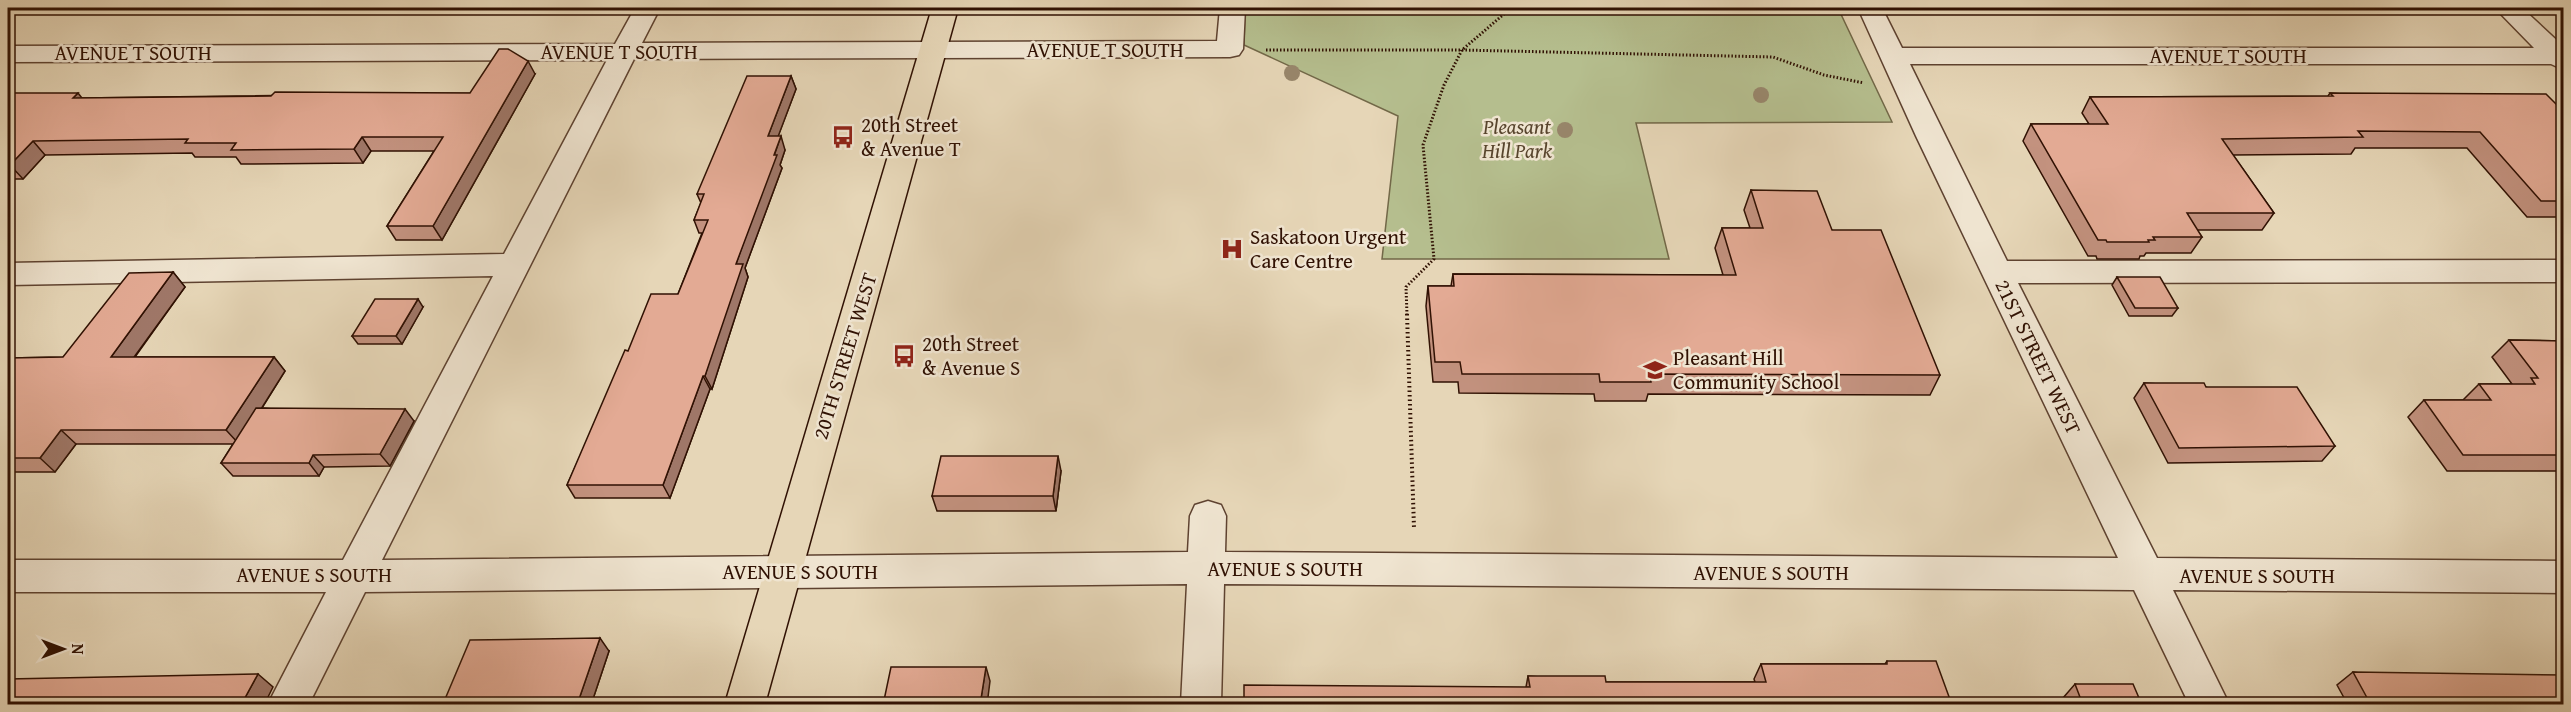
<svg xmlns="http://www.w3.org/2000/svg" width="2571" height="712" font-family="'Gentium Book Plus',serif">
  <rect width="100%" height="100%" fill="#e6d6b7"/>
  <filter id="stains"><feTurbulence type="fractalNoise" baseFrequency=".00333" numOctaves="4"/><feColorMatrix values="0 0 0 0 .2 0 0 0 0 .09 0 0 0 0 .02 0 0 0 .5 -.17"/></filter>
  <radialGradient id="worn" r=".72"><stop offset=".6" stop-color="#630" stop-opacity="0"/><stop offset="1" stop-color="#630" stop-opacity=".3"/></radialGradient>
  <path fill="#b5be8e" stroke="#726848" stroke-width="1.5" d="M1245,8H1838L1892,122L1636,123L1669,259H1382L1398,116L1244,45Z"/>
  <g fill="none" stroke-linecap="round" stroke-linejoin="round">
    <g stroke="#5e4230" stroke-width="3">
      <path id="minor" d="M635,8H660L642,43L1217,41L1220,8H1245L1243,49L1239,55L1230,57L634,59L382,560L1188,552L1190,516L1195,505L1208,501L1221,505L1226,516L1225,552L2118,558L1916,136L1858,8H1882L1902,48H2534L2495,8H2522L2564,47V70L2551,64H1910L2007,261L2564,260V282L2018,283L2157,558L2564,561V593L2173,590L2229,704H2189L2134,590L1224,584L1221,704H1181L1187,584L365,592L309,704H268L326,592H8V560H343L493,276L8,285V263L504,254L607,60L8,62V46L615,44Z"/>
    </g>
    <g stroke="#301103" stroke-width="3">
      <path id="major" d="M932,8H958L765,704H725Z"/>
    </g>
    <path stroke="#301103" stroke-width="3" stroke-dasharray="1.5 2" stroke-linecap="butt" d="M1266,50H1462L1773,57L1824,75L1864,83
      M1407,315L1406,287L1434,259L1423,145L1444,85L1462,50L1511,8"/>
    <path stroke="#301103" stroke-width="4" stroke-dasharray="1.5 3" stroke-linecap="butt" d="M1407,314L1414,528"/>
    <use href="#minor" fill="#efe4d0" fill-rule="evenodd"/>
    <use href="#major" fill="#e6d6b7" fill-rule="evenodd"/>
  </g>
  <g fill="#98866b">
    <circle cx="1292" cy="73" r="8"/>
    <circle cx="1761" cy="95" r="8"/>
    <circle cx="1565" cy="130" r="8"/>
  </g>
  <path fill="#c3927f" stroke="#301103" stroke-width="1.5" d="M535,74L442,240H396L387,226L434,151H371L363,163L241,164L236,157H195L192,153L45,155L23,179H8V93L82,98L470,93Z
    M791,76L796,89L778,136L785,150L780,165L782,168L745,268L748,277L712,389H710L670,498H575L567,485L628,351L678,294L702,233H699L694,220L701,203L697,194Z
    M2330,93L2564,112V217H2527L2467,148H2355L2351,154L2233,155L2274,213L2262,230H2197L2202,237L2191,253H2146L2144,256H2140L2139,259H2097L2096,256H2088L2023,141L2031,124H2089L2082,113L2090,97L2328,96Z
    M1751,190L1832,230L1940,375L1930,395L1648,394L1646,401H1595L1594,394L1459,393L1458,382H1433L1426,306L1428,286H1451L1453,274L1723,275L1715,248L1722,228H1750L1744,210Z
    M173,272L185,287L135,357H274L285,371L262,408L414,421L390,466L324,467L319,476H233L221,463L233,444H76L55,472H8V358L63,357Z
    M2117,277L2178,308L2172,316H2129L2112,285Z
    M423,307L402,344H358L352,336Z
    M2509,340L2564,341V471H2447L2408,417L2424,400H2463L2479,384H2512L2492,357Z
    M2144,383L2206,387L2335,446L2322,461L2168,463L2134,398Z
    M1061,471L1056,511H937L932,496Z
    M609,651L591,705L443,704Z
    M1887,661L1952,705L1526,687L1528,676L1606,682H1755L1754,679L1761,664H1885Z
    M2353,672L2564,705H2348L2337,685Z
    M2075,684L2142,705H2066L2063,698Z"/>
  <path fill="#9f7768" stroke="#301103" stroke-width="1.5" d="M528,61L535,74L442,240L433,226Z
    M791,76L796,89L773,150L768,136Z
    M78,93L89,107L73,98Z
    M781,136L785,150L780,165L782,168L745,268L748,277L712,389L705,376L736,264Z
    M362,137L371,151L363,163L354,149Z
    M33,141L45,155L23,179L10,165Z
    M173,272L185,287L124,371L111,357Z
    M418,299L423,307L402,344L396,336Z
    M274,357L285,371L239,444L226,430Z
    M703,376L710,389L670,498L663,485Z
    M405,409L414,421L390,466L380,454Z
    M61,430L76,444L55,472L40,458Z
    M313,455L324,467L319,476L309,463Z
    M1058,456L1061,471L1056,511L1053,496Z
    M600,638L609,651L591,705H577Z
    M986,667L990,681L987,705H980Z
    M258,674L273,687L264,705H241Z"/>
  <path fill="#e3aa94" stroke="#301103" stroke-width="1.5" d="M499,49H508L528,61L433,226H387L443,137H362L354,149L231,150L236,143H185L188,139L33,141L10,165H8V93H78L73,98L271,96L275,92L470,93Z
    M747,76H791L768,136H781L774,155H777L736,264H743L705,376H703L663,485H567L625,350L628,351L651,294H678L708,220H694L704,194H697Z
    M2330,93L2546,94L2564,112V201H2541L2480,132L2358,131L2363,137L2222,139L2274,213H2187L2202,237H2153L2155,240H2148L2149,242H2107L2106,240H2098L2031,124H2108L2090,97L2333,96Z
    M1751,190L1817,191L1832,230H1881L1940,375L1650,374L1651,382H1600L1599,374H1462L1460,362H1435L1428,286H1454L1453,274L1736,275L1722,228H1763Z
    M173,272L111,357H274L226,430H61L40,458H8V358L63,357L129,273Z
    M2117,277H2160L2178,308H2135Z
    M375,299H418L396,336H352Z
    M2509,340L2564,341V455H2463L2424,400H2491L2479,384H2535L2531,378H2538Z
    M2144,383H2204L2206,387H2297L2335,446L2179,448Z
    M256,408L405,409L380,454L313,455L309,463H221Z
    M941,456H1058L1053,496H932Z
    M600,638L577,705H493V703L443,704L470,640Z
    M1887,661H1936L1952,705H1244V685L1530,687L1528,676H1605L1606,682H1766L1761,664H1887Z
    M891,667H986L980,705H883Z
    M2353,672L2564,675V705H2371Z
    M258,674L241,705H8V679Z
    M2075,684H2133L2142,705H2083Z"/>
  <defs>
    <g id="bus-bare" transform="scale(1.8)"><path d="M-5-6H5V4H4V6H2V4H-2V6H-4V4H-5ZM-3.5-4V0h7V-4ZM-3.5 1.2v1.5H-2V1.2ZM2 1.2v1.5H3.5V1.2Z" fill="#8f2418" stroke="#efe4d0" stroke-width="2.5" paint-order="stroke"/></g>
    <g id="hospital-bare" transform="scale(1.8)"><path d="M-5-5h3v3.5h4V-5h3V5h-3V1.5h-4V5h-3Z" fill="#8f2418" stroke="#efe4d0" stroke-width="2.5" paint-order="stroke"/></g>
    <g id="school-bare" transform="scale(1.8)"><path d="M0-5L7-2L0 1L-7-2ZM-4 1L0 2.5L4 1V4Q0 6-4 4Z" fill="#8f2418" stroke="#efe4d0" stroke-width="2.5" paint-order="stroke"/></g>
  </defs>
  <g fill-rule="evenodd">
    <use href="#bus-bare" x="843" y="137"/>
    <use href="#hospital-bare" x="1232" y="249"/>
    <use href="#bus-bare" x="904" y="356"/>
    <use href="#school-bare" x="1655" y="370"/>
  </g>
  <g text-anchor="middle" stroke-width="5" stroke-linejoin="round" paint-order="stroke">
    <g font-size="21" fill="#301103" stroke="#efe4d0">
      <text x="1105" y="57">AVENUE T SOUTH</text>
      <text x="619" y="59">AVENUE T SOUTH</text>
      <text x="133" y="60">AVENUE T SOUTH</text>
      <text x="2228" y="63">AVENUE T SOUTH</text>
      <text transform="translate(845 356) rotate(-73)" y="7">20TH STREET WEST</text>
      <text transform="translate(2038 357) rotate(64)" y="7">21ST STREET WEST</text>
      <text x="1285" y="576">AVENUE S SOUTH</text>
      <text x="800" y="579">AVENUE S SOUTH</text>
      <text x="1771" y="580">AVENUE S SOUTH</text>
      <text x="314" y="582">AVENUE S SOUTH</text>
      <text x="2257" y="583">AVENUE S SOUTH</text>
    </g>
    <g font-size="21" fill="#301103" stroke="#efe4d0" text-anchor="start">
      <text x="861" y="132">20th Street<tspan x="861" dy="24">&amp; Avenue T</tspan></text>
      <text x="1250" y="244">Saskatoon Urgent<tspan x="1250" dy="24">Care Centre</tspan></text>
      <text x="922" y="351">20th Street<tspan x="922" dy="24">&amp; Avenue S</tspan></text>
      <text x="1673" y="365">Pleasant Hill<tspan x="1673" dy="24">Community School</tspan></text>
    </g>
    <g font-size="21" font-style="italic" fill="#58452d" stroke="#efe4d0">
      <text x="1517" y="134">Pleasant<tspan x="1517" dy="24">Hill Park</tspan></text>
    </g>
  </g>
  <rect width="2571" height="712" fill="none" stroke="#e6d6b7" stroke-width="30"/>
  <rect x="9" y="9" width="2553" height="694" fill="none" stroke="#301103" stroke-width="3"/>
  <rect x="15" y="15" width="2541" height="682" fill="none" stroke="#301103" stroke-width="1.5"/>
  <g transform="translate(63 649) rotate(90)" stroke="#efe4d0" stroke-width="4.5" paint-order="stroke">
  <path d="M0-4.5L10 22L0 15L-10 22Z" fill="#301103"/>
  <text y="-9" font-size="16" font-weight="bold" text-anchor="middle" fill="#301103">N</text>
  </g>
  <rect width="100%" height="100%" filter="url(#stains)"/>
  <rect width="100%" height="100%" fill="url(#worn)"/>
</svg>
